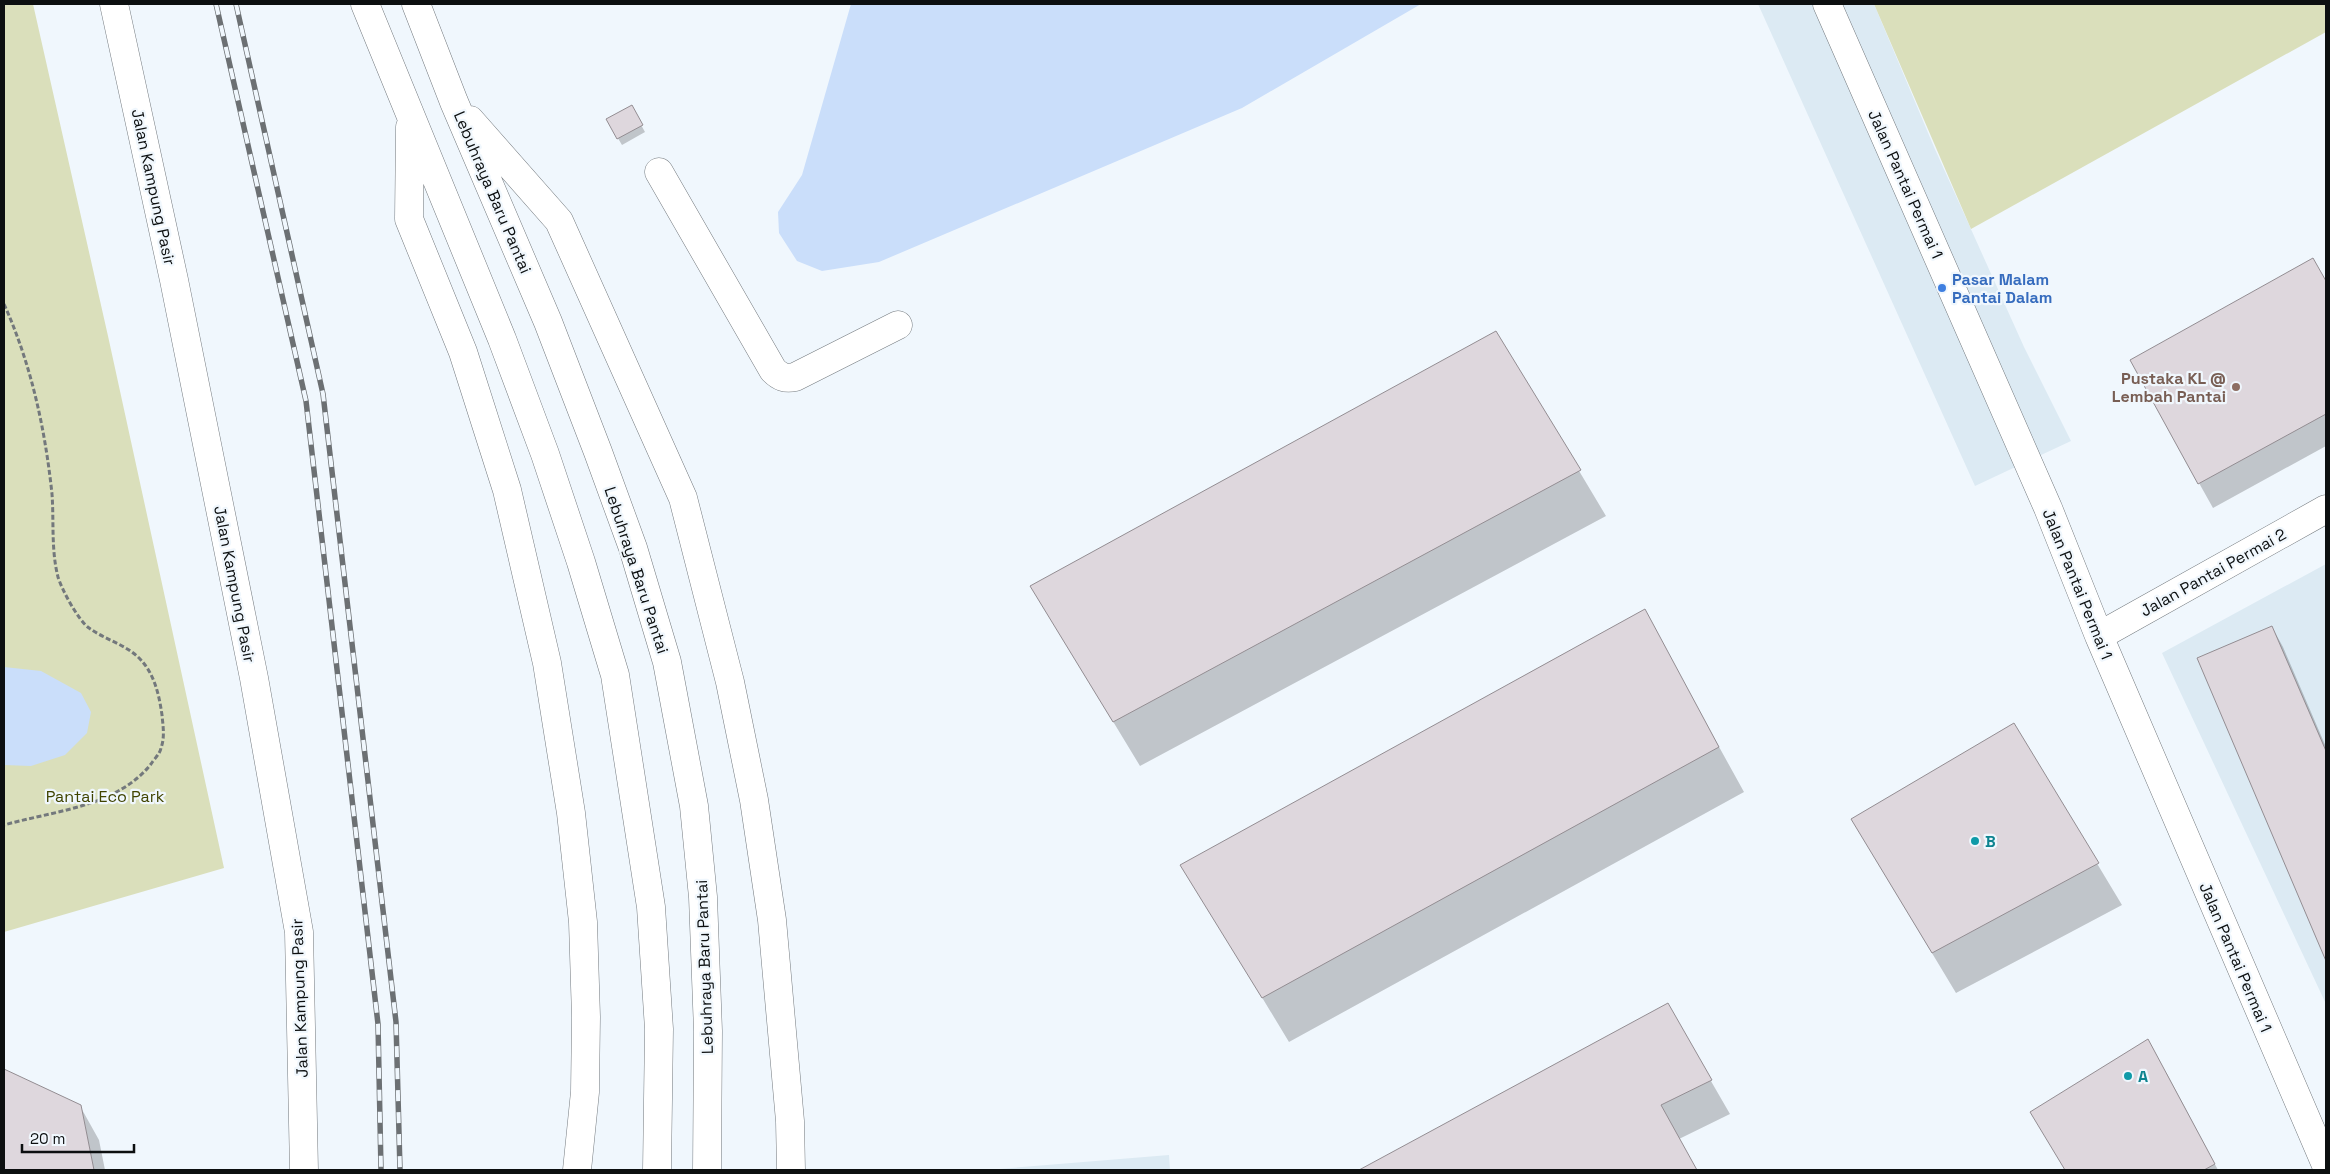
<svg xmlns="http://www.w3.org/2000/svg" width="2330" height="1174" font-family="'Space Grotesk',sans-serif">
  <rect width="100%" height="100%" fill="#f0f7fd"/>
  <path fill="#dceaf3" d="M1758,4H1874L1934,147L2024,347L2071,441L1975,486Z
    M2326,564V1004L2162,653Z
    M1169,1155L1170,1170H987Z"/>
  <path fill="#dadfbb" d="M4,4H33L108,336L224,868L4,932Z
    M1874,4H2326V32L1971,229Z"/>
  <path fill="#cadefa" d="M851,4H1421L1242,108L879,262L822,271L797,261L779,233L778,212L802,175Z
    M4,667L41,671L81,693L91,712L87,733L65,755L31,766L4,765Z"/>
  <path fill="#0003" d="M631,107L645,132L622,145L607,120Z
    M2313,260L2326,283V446L2213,508L2199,483Z
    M1496,332L1606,516L1140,766L1031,586Z
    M1644,611L1744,792L1289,1042L1182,865Z
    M2272,627L2283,647L2326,747V958L2198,659Z
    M2013,724L2122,905L1956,993L1876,860Z
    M1667,1005L1730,1114L1679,1139L1696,1170H1362Z
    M4,1070L80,1106L99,1140L105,1170H4Z
    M2167,1074L2218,1170H2066L2032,1113Z"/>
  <path fill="#ded7dd" stroke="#938d92" d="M632,105L643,125L617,139L606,119Z
    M2313,258L2326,281V414L2198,484L2130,360Z
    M1496,331L1581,470L1113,722L1030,586Z
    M1645,609L1719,747L1262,998L1180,865Z
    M2272,626L2326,751V961L2197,658Z
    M2014,723L2099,863L1932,953L1851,819Z
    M1668,1003L1712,1080L1661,1105L1697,1170H1359Z
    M2148,1039L2215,1164L2204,1170H2065L2030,1112Z
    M4,1069L81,1105L94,1170H4Z"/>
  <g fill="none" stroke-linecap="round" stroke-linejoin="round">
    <g stroke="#747a7f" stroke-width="29">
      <path id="minor" d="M114,4L174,280L254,678L299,932L304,1170
        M1827,4L2048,508L2099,636L2326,1165
        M659,172L773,370C780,377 785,379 795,377L898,325
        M2099,636L2326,509"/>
    </g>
    <g stroke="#747a7f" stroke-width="29">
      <path id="highway" d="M365,4L502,339L545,454L581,562L615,675L651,907L659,1029L657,1170
        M416,4L454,102L548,322L598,452L633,548L667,662L694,806L703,897L708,1031L707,1170
        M470,120L559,221L683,498L730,682L754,800L772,920L790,1121L791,1170
        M410,127L409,219L463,352L507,490L547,663L571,813L583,922L586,1017L585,1092L577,1170"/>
    </g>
    <path stroke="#73787c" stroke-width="3" stroke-dasharray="5 2.5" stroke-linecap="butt" d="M4,304C31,364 45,428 52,494C54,521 51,550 58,577C62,590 78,620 89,628C104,639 124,644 138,657C154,672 159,694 162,715C163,726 165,737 161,748C160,754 154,759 151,764C117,807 53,811 4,825"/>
    <use href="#minor" stroke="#fff" stroke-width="28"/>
    <use href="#highway" stroke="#fff" stroke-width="28"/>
    <g stroke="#6c7073" stroke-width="5.5">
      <path id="rail" d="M216,4L306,401L378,1024L381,1170
        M236,4L323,394L396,1022L400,1170"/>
    </g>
    <use href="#rail" stroke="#f0f7fd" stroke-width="4" stroke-dasharray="11" stroke-linecap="butt"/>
  </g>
  <circle fill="#3f7fe0" stroke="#f0f7fd" stroke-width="2" cx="1942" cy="288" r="5"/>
  <circle fill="#8d6e63" stroke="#f0f7fd" stroke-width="2" cx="2236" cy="387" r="5"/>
  <g fill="#0f9aa8" stroke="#f0f7fd" stroke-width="2">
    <circle cx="1975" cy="841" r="5"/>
    <circle cx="2128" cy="1076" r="5"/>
  </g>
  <g text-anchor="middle" stroke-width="4.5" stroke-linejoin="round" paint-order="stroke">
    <g font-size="16" fill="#0c0f10" stroke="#f0f7fd">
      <text transform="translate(1906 184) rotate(66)" y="6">Jalan Pantai Permai 1</text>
      <text transform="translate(154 187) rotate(78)" y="6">Jalan Kampung Pasir</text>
      <text transform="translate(493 192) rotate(67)" y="6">Lebuhraya Baru Pantai</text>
      <text transform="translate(637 570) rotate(72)" y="6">Lebuhraya Baru Pantai</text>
      <text transform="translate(2213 572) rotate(-29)" y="6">Jalan Pantai Permai 2</text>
      <text transform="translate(235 584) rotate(79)" y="6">Jalan Kampung Pasir</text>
      <text transform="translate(2078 584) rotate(68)" y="6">Jalan Pantai Permai 1</text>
      <text transform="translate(2236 957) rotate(67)" y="6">Jalan Pantai Permai 1</text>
      <text transform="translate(704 967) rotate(-92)" y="6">Lebuhraya Baru Pantai</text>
      <text transform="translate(299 998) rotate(-92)" y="6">Jalan Kampung Pasir</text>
    </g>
    <g font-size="16" font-weight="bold" fill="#366cbe" stroke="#f0f7fd" text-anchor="start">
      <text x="1952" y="285">Pasar Malam<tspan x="1952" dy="18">Pantai Dalam</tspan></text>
    </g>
    <g font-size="16" font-weight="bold" fill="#785e54" stroke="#f0f7fd" text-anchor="end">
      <text x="2226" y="384">Pustaka KL @<tspan x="2226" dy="18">Lembah Pantai</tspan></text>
    </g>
    <g font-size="16" fill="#404400" stroke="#f0f7fd">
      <text x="105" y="802">Pantai Eco Park</text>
    </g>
    <g font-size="16" font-weight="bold" fill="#0d838f" stroke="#f0f7fd" text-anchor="start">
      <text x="1985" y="847">B</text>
      <text x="2138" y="1082">A</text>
    </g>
  </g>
  <rect width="2330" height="1174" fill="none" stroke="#0c0f10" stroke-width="10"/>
  <path d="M22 1144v8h112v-8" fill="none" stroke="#0c0f10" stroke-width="2.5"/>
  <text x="30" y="1144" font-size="15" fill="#0c0f10" stroke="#f0f7fd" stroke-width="4" paint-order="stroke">20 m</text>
</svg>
